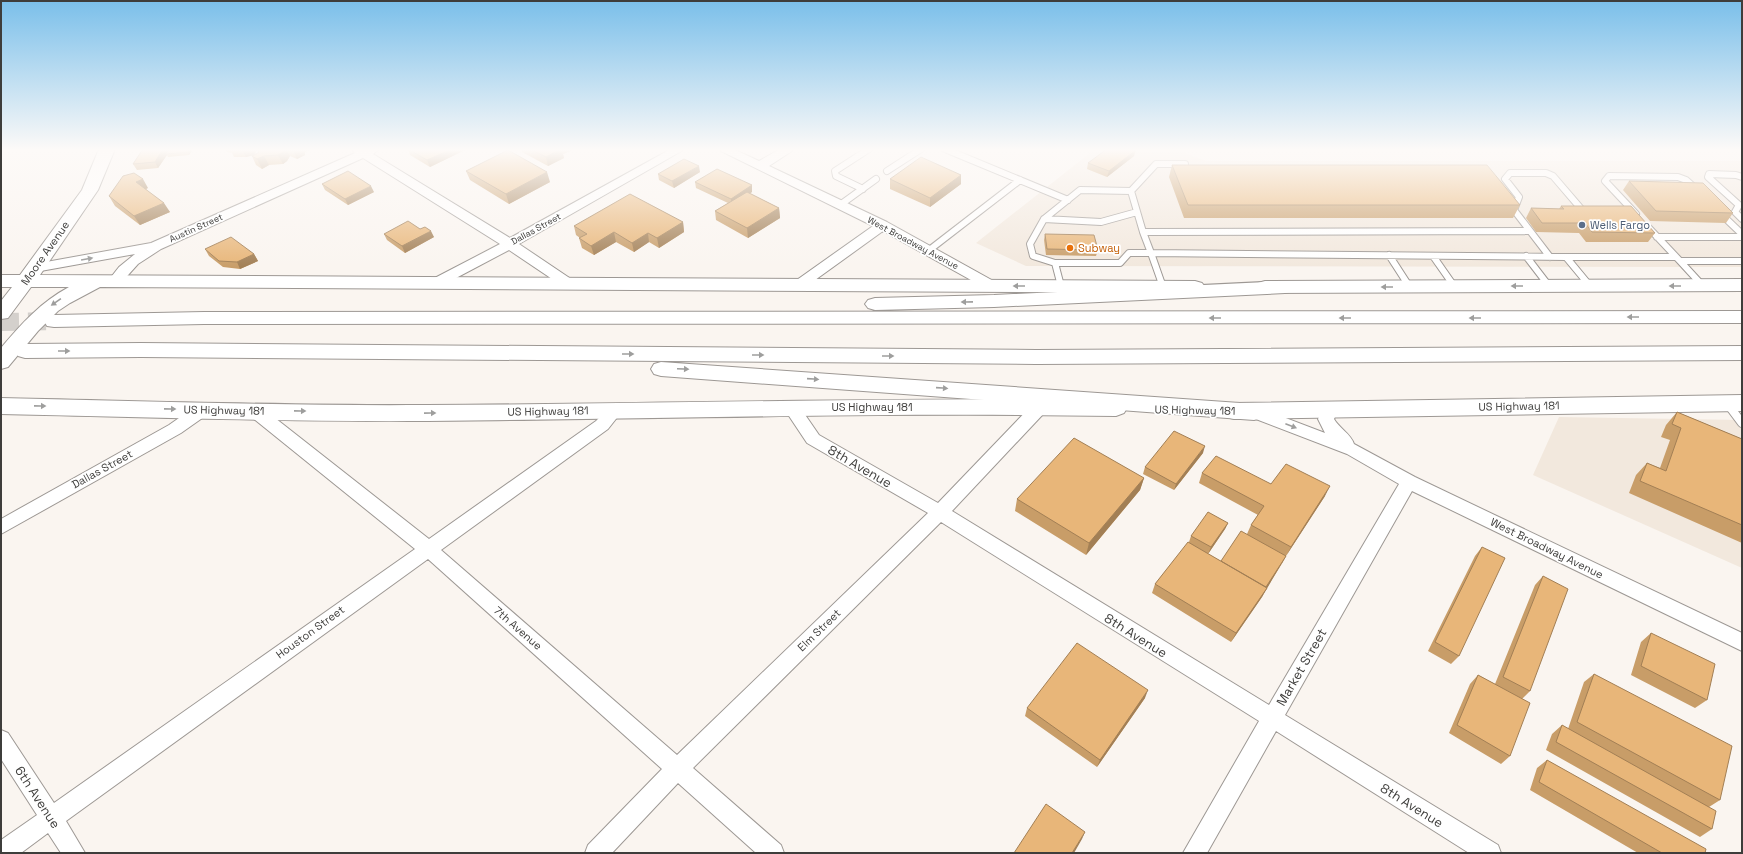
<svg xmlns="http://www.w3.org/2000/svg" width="1743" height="854" font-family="'Space Grotesk',sans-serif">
  <rect width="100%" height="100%" fill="#faf5f0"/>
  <path fill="#f2e8dd" d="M1095,149H1173L1206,161H1742V267L1026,266L976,243Z
    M1559,417L1742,420V568L1533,475Z"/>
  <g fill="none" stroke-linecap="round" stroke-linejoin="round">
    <path stroke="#d4d0cc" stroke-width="18" stroke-dasharray="18 9" stroke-linecap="butt" d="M1,322L54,321"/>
    <g stroke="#9d9894" stroke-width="8">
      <path id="service-far1" d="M945,149L1068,200
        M887,171L921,149
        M1742,177L1736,175L1709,174L1708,177L1739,205L1735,212L1742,219
        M863,189L836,176L835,171L869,149
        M1131,191L1156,164H1185
        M840,205L876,179
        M1636,214L1605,181L1609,176L1678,177L1686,180L1696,189
        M1721,214L1742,234
        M1044,219L1101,222L1137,212
        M1647,226L1680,261
        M1657,237H1742
        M928,251L1020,180
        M1389,255L1409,286
        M1433,256L1454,286
        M1526,256L1549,286
        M1550,257L1514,210L1519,197L1505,179L1510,173H1546L1553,176L1583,211
        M1055,263L1033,256L1030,244L1044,219L1080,190L1131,191L1143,232
        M1702,285L1680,261H1742
        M1061,286L1055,263H1120L1129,253H1151L1143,232L1530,231
        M1590,286L1566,257H1675
        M1163,287L1151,253L1566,257"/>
    </g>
    <g stroke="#9d9894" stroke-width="10">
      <path id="service" d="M1727,403L1742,423"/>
    </g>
    <g stroke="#9d9894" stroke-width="2">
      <path id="minor" d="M351,149H379L373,154L510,238L671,149H685L519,244L571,279L573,282L571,285H561L509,250L439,287H429L427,284L429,281L500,244L363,158L161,249L138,264L120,284H110L108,281L119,267L135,254L35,272L30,271L28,268L30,265L35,264L151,243L355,153Z
        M719,149H733L759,161L780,149H794L792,151L769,166L887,222L997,283L999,286L997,289H987L883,231L804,288H794L792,285L794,282L873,226L721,151Z
        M1041,400L1047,402L1049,406L1047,410L952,511L1269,705L1399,484L1347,454L1248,416L1246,412L1248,408L1254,406L1325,433L1318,419L1324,406L1330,404L1336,406L1338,410L1334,419C1339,428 1351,434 1354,444L1415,477L1742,633V651L1412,491L1285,715L1498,845L1501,853H1469L1276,731L1207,853H1183L1259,721L941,522L693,768L781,845L784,853H756L678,783L612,853H585L588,845L662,769L428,559L66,821L85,853H61L48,833L21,853H1V840L37,815L1,759V730L8,733L54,803L415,549L249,415L247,411L249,407L255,405L261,407L429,539L596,421C604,413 609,402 621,406L623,410L608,429L441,550L677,755L928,513L807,443L783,407L785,403L791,401L797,403L819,435L938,503L1035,402Z
        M202,404L208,406L210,410L208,414L181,433L1,534V519L169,425L196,406Z"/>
    </g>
    <g stroke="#9d9894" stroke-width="2">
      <path id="secondary" d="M99,149H115L98,190L40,275L1195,281L1202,283L1205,287L1202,291L1195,293L100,287L70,303L58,311L38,331L8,367L1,369V348C21,324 41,302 69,287H31L8,318L1,319V301L12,287H1V275H20L82,190Z
        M1742,279V291L1265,293L1258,291L1255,287L1258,283L1265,281Z
        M1742,395V411L1234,419L1226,417L1223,411L1226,405L1234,403Z
        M1,398C143,401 285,406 427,405C657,404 886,397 1116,400L1124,403L1127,408L1124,413L1116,416C886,412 657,419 427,421C285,422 143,417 1,414Z"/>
    </g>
    <g stroke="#9d9894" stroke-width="2">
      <path id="motorway" d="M1285,281L1292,283L1295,287L1292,291L1285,293L994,307L875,310L868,308L865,304L868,300L875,298L994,295Z
        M1742,311V323L204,324L54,327L47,326L44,321L47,316L54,315L204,312Z
        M141,343L1036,350L1742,346V360L1036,364L141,357L25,358L18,356L15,351L18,346L25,344Z
        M661,362L1254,404L1262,406L1265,412L1262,418L1254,420L661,376L654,374L651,369L654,364Z"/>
    </g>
    <use href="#service-far1" stroke="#fff" stroke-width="6"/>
    <use href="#service" stroke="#fff" stroke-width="8"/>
    <use href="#minor" fill="#fff" fill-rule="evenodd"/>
    <use href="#secondary" fill="#fff" fill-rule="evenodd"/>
    <use href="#motorway" fill="#fff" fill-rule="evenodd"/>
  </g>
  <path fill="#c89d68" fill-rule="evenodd" d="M143,149H193L189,155L168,157L167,155L158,168L137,170L133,164Z
    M225,149H308L309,150L305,152V155L297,159L290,156L287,161L283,164L269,165L262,169L256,165L252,156L253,155L246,157H234L232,153L227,152ZM256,151H258V153L255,155Z
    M408,149H465V150L430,167L410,155Z
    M521,149H575L563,154L564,158L548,166L522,152Z
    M1134,156L1107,177L1087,169L1088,163Z
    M1172,165L1520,205L1513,218H1184L1169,177Z
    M466,171L550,182L509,204L470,180Z
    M700,172L674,188L659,180L658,174Z
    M961,175V184L930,207L890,189V179Z
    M1629,181L1733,213L1726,223L1650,221L1623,190Z
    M695,182L752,185V192L750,193L779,208L780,218L748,238L716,220L715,211L728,203L696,188Z
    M322,184L374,192L348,205L325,190Z
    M148,188L146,189L170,212L140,225L115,206L109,196Z
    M1561,206L1655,233L1648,242H1586L1579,233L1536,232L1526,218L1531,208L1559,209Z
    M683,222L684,232L659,248L649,242L634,252L616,242L594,255L582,248L579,238H580L576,235L574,226Z
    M420,229L434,237L405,253L387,240L384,234Z
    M1045,234L1098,250L1096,256L1046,255L1044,240Z
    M205,249L254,254L258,261L240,269L223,267L209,256Z
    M1677,412L1742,439V543L1629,493L1636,475L1647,463L1660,468L1670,440L1661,437L1666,425Z
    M1203,453L1174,490L1143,474L1145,467Z
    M1202,473L1271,484L1325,496L1286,556L1283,562L1266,589L1262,597L1231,642L1152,593L1155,584L1189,542L1191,536L1228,523L1225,529L1208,554L1221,561L1247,534L1251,525L1258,515L1199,483Z
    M1144,478L1140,490L1086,555L1015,511L1017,499Z
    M1482,547L1459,656L1451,664L1428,651L1475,556Z
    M1543,576L1530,691L1522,699L1510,756L1501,764L1449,733L1470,684L1478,675L1495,684L1535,585Z
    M1651,633L1707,700L1695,708L1631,675L1641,642Z
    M1594,674L1720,800L1709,807L1712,829L1700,837L1546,750L1552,734L1562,725L1568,729L1584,682Z
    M1145,698L1097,767L1025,716L1027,708Z
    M1547,760L1705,853H1638L1530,790L1537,768Z"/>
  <path fill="#a27f55" d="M163,149H170L166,154L167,155L158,168L155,162Z
    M190,149H193L189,155L188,152Z
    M241,149H255L256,151L254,155L246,157Z
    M285,149H286L290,156L287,161L283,164L278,155Z
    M293,149H308L309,150L305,152V155L297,159Z
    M452,149H465V150L430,167L427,160Z
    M558,149H575L563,154L564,158L548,166L546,157Z
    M1136,150L1134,156L1107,177L1109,171Z
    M264,156L269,165L262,169L257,159Z
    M699,166L700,172L674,188L672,181Z
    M547,172L550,182L509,204L506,194Z
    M961,175V184L930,207V198Z
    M143,179L148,188L142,191L136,182Z
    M752,185V192L731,205V199Z
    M371,186L374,192L348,205L345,199Z
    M164,203L170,212L140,225L134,216Z
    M779,208L780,218L748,238L747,228Z
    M683,222L684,232L659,248L657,238Z
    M431,231L434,237L405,253L402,246Z
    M614,232L616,242L594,255L591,246Z
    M648,233L649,242L634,252L632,243Z
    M254,254L258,261L240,269L237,262Z
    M1205,446L1203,453L1174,490L1176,484Z
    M1144,478L1140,490L1086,555L1089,543Z
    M1330,486L1325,496L1286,556L1291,547Z
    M1228,523L1225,529L1208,554L1211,547Z
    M1286,556L1262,597L1231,642L1236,633Z
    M1148,690L1145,698L1097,767L1100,760Z
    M1085,832L1082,839L1074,853H1072Z"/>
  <path fill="#e8b679" stroke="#a27f55" d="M143,149H163L155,162L133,164Z
    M169,149H190L188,152L166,154Z
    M259,149H285L283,152L278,155L264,156L257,159L252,156L258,153Z
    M408,149H452L427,160Z
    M530,149H561L546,157Z
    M1107,149H1132L1136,150L1109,171L1088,163Z
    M508,150L547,172L506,194L466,171Z
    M921,157L961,175L930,198L890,179Z
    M684,159L699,166L672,181L658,174Z
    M1172,165H1487L1520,205H1188Z
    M717,169L752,185L731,199L695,182Z
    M348,171L371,186L345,199L322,184Z
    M134,173L143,179L136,182L164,203L134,216L109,196L123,176Z
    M1629,181L1703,183L1733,213L1656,211Z
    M747,192L779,208L747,228L715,211Z
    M630,194L683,222L657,238L648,233L632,243L614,232L591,246L579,238L587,234L574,226Z
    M1561,206H1631L1655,233L1592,232L1585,223H1542L1531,208L1564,209Z
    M408,221L420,229L425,227L431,231L402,246L384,234Z
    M1045,234L1094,235L1098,250L1047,249Z
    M231,237L254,254L237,262L219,261L205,249Z
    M1677,412L1742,439V525L1640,481L1647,463L1666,471L1681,428L1672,424Z
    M1174,431L1205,446L1176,484L1145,467Z
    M1074,438L1144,478L1089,543L1017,499Z
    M1216,456L1271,484L1286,464L1330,486L1291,547L1251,525L1264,506L1202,473Z
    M1208,512L1228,523L1211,547L1191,536Z
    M1241,531L1286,556L1266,587L1221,561Z
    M1188,542L1267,588L1236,633L1155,584Z
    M1482,547L1505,558L1459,656L1435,642Z
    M1543,576L1568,589L1530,691L1503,677Z
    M1651,633L1715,664L1707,700L1641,666Z
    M1077,643L1148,690L1100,760L1027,708Z
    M1594,674L1732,746L1720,800L1577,722Z
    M1478,675L1530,703L1510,756L1457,725Z
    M1562,725L1716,811L1712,829L1556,742Z
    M1547,760L1706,849L1705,853H1662L1539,782Z
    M1046,804L1085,832L1072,853H1014Z"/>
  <defs><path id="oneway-solid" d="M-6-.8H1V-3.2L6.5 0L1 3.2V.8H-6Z"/></defs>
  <g fill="#9e9e9d">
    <use href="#oneway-solid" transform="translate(87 259) rotate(-10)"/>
    <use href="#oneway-solid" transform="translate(1019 286) rotate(-180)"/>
    <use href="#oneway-solid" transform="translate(1517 286) rotate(180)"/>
    <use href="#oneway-solid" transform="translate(1675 286) rotate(180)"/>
    <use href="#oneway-solid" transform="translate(1387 287) rotate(180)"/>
    <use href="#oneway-solid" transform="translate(56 302) rotate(145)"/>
    <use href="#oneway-solid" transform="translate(967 302) rotate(179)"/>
    <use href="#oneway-solid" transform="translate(1633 317) rotate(180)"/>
    <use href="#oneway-solid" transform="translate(1215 318) rotate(180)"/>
    <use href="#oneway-solid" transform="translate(1345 318) rotate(180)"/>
    <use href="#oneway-solid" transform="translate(1475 318) rotate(180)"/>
    <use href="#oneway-solid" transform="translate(64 351)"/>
    <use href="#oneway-solid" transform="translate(628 354)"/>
    <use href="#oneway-solid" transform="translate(758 355)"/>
    <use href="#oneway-solid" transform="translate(888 356)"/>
    <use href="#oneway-solid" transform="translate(683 369) rotate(2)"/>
    <use href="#oneway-solid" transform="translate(813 379) rotate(4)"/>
    <use href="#oneway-solid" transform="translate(942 388) rotate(4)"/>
    <use href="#oneway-solid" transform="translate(40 406) rotate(1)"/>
    <use href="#oneway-solid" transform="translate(170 409) rotate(1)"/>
    <use href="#oneway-solid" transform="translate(300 411) rotate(1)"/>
    <use href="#oneway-solid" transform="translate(430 413) rotate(-1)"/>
    <use href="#oneway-solid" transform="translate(1291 426) rotate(21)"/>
  </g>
  <linearGradient id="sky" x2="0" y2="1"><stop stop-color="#7abfea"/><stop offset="0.56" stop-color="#fdfaf8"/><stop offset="1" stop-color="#fdfaf8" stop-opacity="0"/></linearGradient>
  <rect width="1743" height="268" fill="url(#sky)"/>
  <circle fill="#5c6f8a" stroke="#fff" stroke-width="1.5" cx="1582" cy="225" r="4"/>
  <circle fill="#e8710a" stroke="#fff" stroke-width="1.5" cx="1070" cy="248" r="4"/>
  <g text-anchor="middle" stroke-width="3.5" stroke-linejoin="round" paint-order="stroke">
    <g font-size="9" fill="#3e3d3b" stroke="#fff">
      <text transform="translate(196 228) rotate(-24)" y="3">Austin Street</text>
      <text transform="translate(536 229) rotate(-29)" y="3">Dallas Street</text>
      <text transform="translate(913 243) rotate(28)" y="3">West Broadway Avenue</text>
    </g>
    <g font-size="11" fill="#4e5e75" stroke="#fff" text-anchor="start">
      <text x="1590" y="229">Wells Fargo</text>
    </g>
    <g font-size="11" fill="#c56008" stroke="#fff" text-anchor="start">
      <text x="1078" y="252">Subway</text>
    </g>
    <g font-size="11" fill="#3e3d3b" stroke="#fff">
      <text transform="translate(45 253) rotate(-55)" y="4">Moore Avenue</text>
      <text transform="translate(1519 406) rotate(-1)" y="4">US Highway 181</text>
      <text x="872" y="411">US Highway 181</text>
      <text transform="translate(224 410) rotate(1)" y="4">US Highway 181</text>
      <text transform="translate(1195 410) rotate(1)" y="4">US Highway 181</text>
      <text transform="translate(548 411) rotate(-1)" y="4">US Highway 181</text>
      <text transform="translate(102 469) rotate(-29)" y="4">Dallas Street</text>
      <text transform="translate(1547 548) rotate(26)" y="4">West Broadway Avenue</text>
      <text transform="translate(518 628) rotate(41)" y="4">7th Avenue</text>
      <text transform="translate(819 630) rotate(-44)" y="4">Elm Street</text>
      <text transform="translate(310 632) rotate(-36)" y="4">Houston Street</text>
    </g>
    <g font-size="13" fill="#3e3d3b" stroke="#fff">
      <text transform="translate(860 466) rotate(30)" y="5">8th Avenue</text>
      <text transform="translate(1136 635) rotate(32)" y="5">8th Avenue</text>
      <text transform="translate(1301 667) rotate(-60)" y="5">Market Street</text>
      <text transform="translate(38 797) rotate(57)" y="5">6th Avenue</text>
      <text transform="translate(1412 805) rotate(32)" y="5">8th Avenue</text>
    </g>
  </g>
  <rect width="1743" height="854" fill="none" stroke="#3e3d3b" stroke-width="4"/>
</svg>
